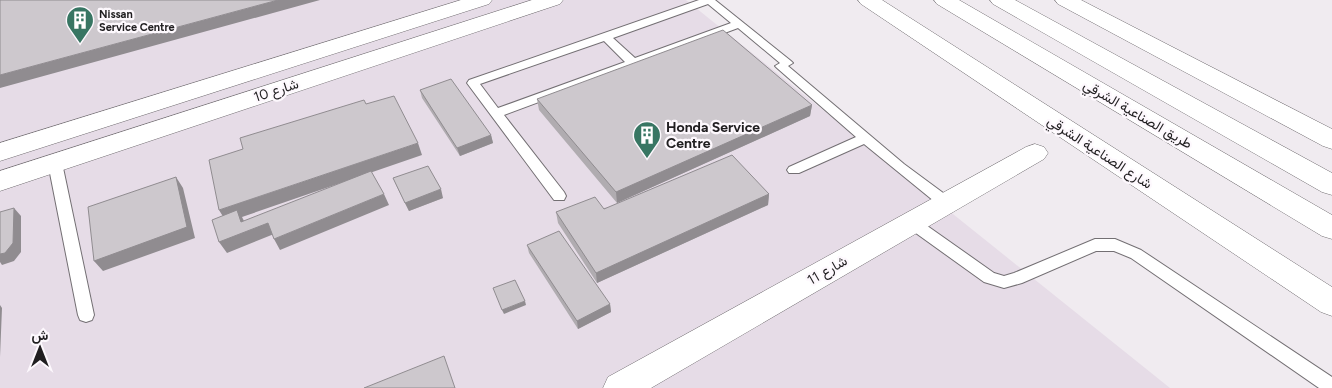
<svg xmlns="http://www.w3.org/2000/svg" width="1332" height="388" font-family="Figtree,Vazirmatn,sans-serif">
  <rect width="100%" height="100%" fill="#f0ebf0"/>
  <path fill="#e6dce7" d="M0,0H686L1170,388H0Z"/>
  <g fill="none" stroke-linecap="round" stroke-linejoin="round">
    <g stroke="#736f73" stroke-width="2">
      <path id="service" d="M699,0H715L791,61L793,63L788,66L904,164L950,198L952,202L950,206H940L864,144L799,173H789L787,170L789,167L856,137L777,68L775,66L780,63L738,28L504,115L564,192L566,196L564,200H554L467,83L469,80ZM708,4L731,23L635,58L613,38ZM604,41L625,62L498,108L480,84Z
        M55,158L60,160L62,163L94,315L92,320L86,322L80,320L78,315L48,163L50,160Z
        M911,217L916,218L994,273L1004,276L1014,273L1095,239H1115L1141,250L1332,377V388H1319L1131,258L1114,251H1096L1022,283L1004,288L984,282L906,226L904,222L906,218Z"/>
    </g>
    <g stroke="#736f73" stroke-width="1">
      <path id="minor" d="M461,0H492L489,4L0,161V143Z
        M532,0H563L560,4L0,191V171Z
        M1035,144L1044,147L1048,153L1044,159L651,388H603L608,377L1026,147Z"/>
    </g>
    <g stroke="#736f73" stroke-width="1">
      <path id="primary" d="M858,0H882L1332,287V316L1321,312L861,4Z
        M1055,0H1081L1332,129V149L1323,146L1058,4Z"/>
    </g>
    <g stroke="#736f73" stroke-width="1">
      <path id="trunk" d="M934,0H959L1332,215V239L1322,236L937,4Z
        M990,0H1015L1332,173V195L1322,192L993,4Z"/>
    </g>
    <use href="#service" fill="#fff" fill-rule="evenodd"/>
    <use href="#minor" fill="#fff" fill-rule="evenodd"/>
    <use href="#primary" fill="#fff" fill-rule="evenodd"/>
    <use href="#trunk" fill="#fff" fill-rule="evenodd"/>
  </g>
  <path fill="#b0acb0" d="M420,90L491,135L493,143L460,156L422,98Z
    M537,99L812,105L810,116L617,203L539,110Z
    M393,178L443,198L409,211L397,187Z
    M769,194L768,205L597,283L558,223L556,212Z
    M527,245L610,304L611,312L578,329L529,253Z"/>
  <path fill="#908c90" d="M278,0H320L0,88V75Z
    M812,105L810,116L617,203L616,192Z
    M491,135L493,143L460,156L457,148Z
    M418,143L422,155L242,217L244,221L268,223L274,234L227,253L219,242L227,223L219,210Z
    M176,177L183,188L195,238L103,271L94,261Z
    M441,189L443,198L409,211L405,203Z
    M384,194L389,205L280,250L274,239Z
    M769,194L768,205L597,283L596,273Z
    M14,208L21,216V252L14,261L2,265L0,262V254Z
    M525,301L526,305L504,314L502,310Z
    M610,304L611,312L578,329L577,321Z
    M0,305L2,308L0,357Z"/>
  <path fill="#cdc8cd" stroke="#908c90" d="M0,0H278L0,75Z
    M723,30L812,105L616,192L537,99Z
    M451,79L491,135L457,148L420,90Z
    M394,96L418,143L219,210L209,160L243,149L240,138L364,100L366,104Z
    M732,155L769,194L596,273L556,212L595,197L604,209Z
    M428,166L441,189L405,203L393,178Z
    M371,171L384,194L274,239L268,223L219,242L212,220L237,210L241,222Z
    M176,177L187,227L94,261L88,207Z
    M14,208L13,243L5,253L0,254V212Z
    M559,231L610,304L577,321L527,245Z
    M515,280L525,301L502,310L493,288Z
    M444,356L455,388H364Z"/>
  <defs>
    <g id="building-pin" transform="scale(1.4375)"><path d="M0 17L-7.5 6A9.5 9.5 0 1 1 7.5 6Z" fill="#387663" stroke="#fdf8fd"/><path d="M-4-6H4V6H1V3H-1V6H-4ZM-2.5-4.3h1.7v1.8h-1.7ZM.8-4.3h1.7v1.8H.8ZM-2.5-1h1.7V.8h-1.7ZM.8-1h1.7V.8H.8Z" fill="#fff"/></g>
  </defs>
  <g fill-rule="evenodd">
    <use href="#building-pin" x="80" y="20"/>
    <use href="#building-pin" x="647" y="135"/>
  </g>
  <g text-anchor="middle" stroke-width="4.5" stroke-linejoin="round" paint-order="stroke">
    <g font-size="11" font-weight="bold" fill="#201e20" stroke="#fdf8fd" text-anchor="start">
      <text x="99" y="18">Nissan<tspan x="99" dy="13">Service Centre</tspan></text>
    </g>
    <g font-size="14" fill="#201e20" stroke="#fdf8fd">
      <text transform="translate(276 90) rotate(-18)" y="5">شارع 10</text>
      <text transform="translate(1138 114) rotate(30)" y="5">طريق الصناعية الشرقي</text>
      <text transform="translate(1100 152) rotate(33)" y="5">شارع الصناعية الشرقي</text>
      <text transform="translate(827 270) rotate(-30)" y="5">شارع 11</text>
    </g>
    <g font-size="14" font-weight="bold" fill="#201e20" stroke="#fdf8fd" text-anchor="start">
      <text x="666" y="132">Honda Service<tspan x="666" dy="16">Centre</tspan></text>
    </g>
  </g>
  <g transform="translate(40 348)" stroke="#fdf8fd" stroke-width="4" paint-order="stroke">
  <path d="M0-4L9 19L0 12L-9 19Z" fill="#201e20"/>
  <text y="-8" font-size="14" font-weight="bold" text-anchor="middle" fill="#201e20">ش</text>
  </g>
</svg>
